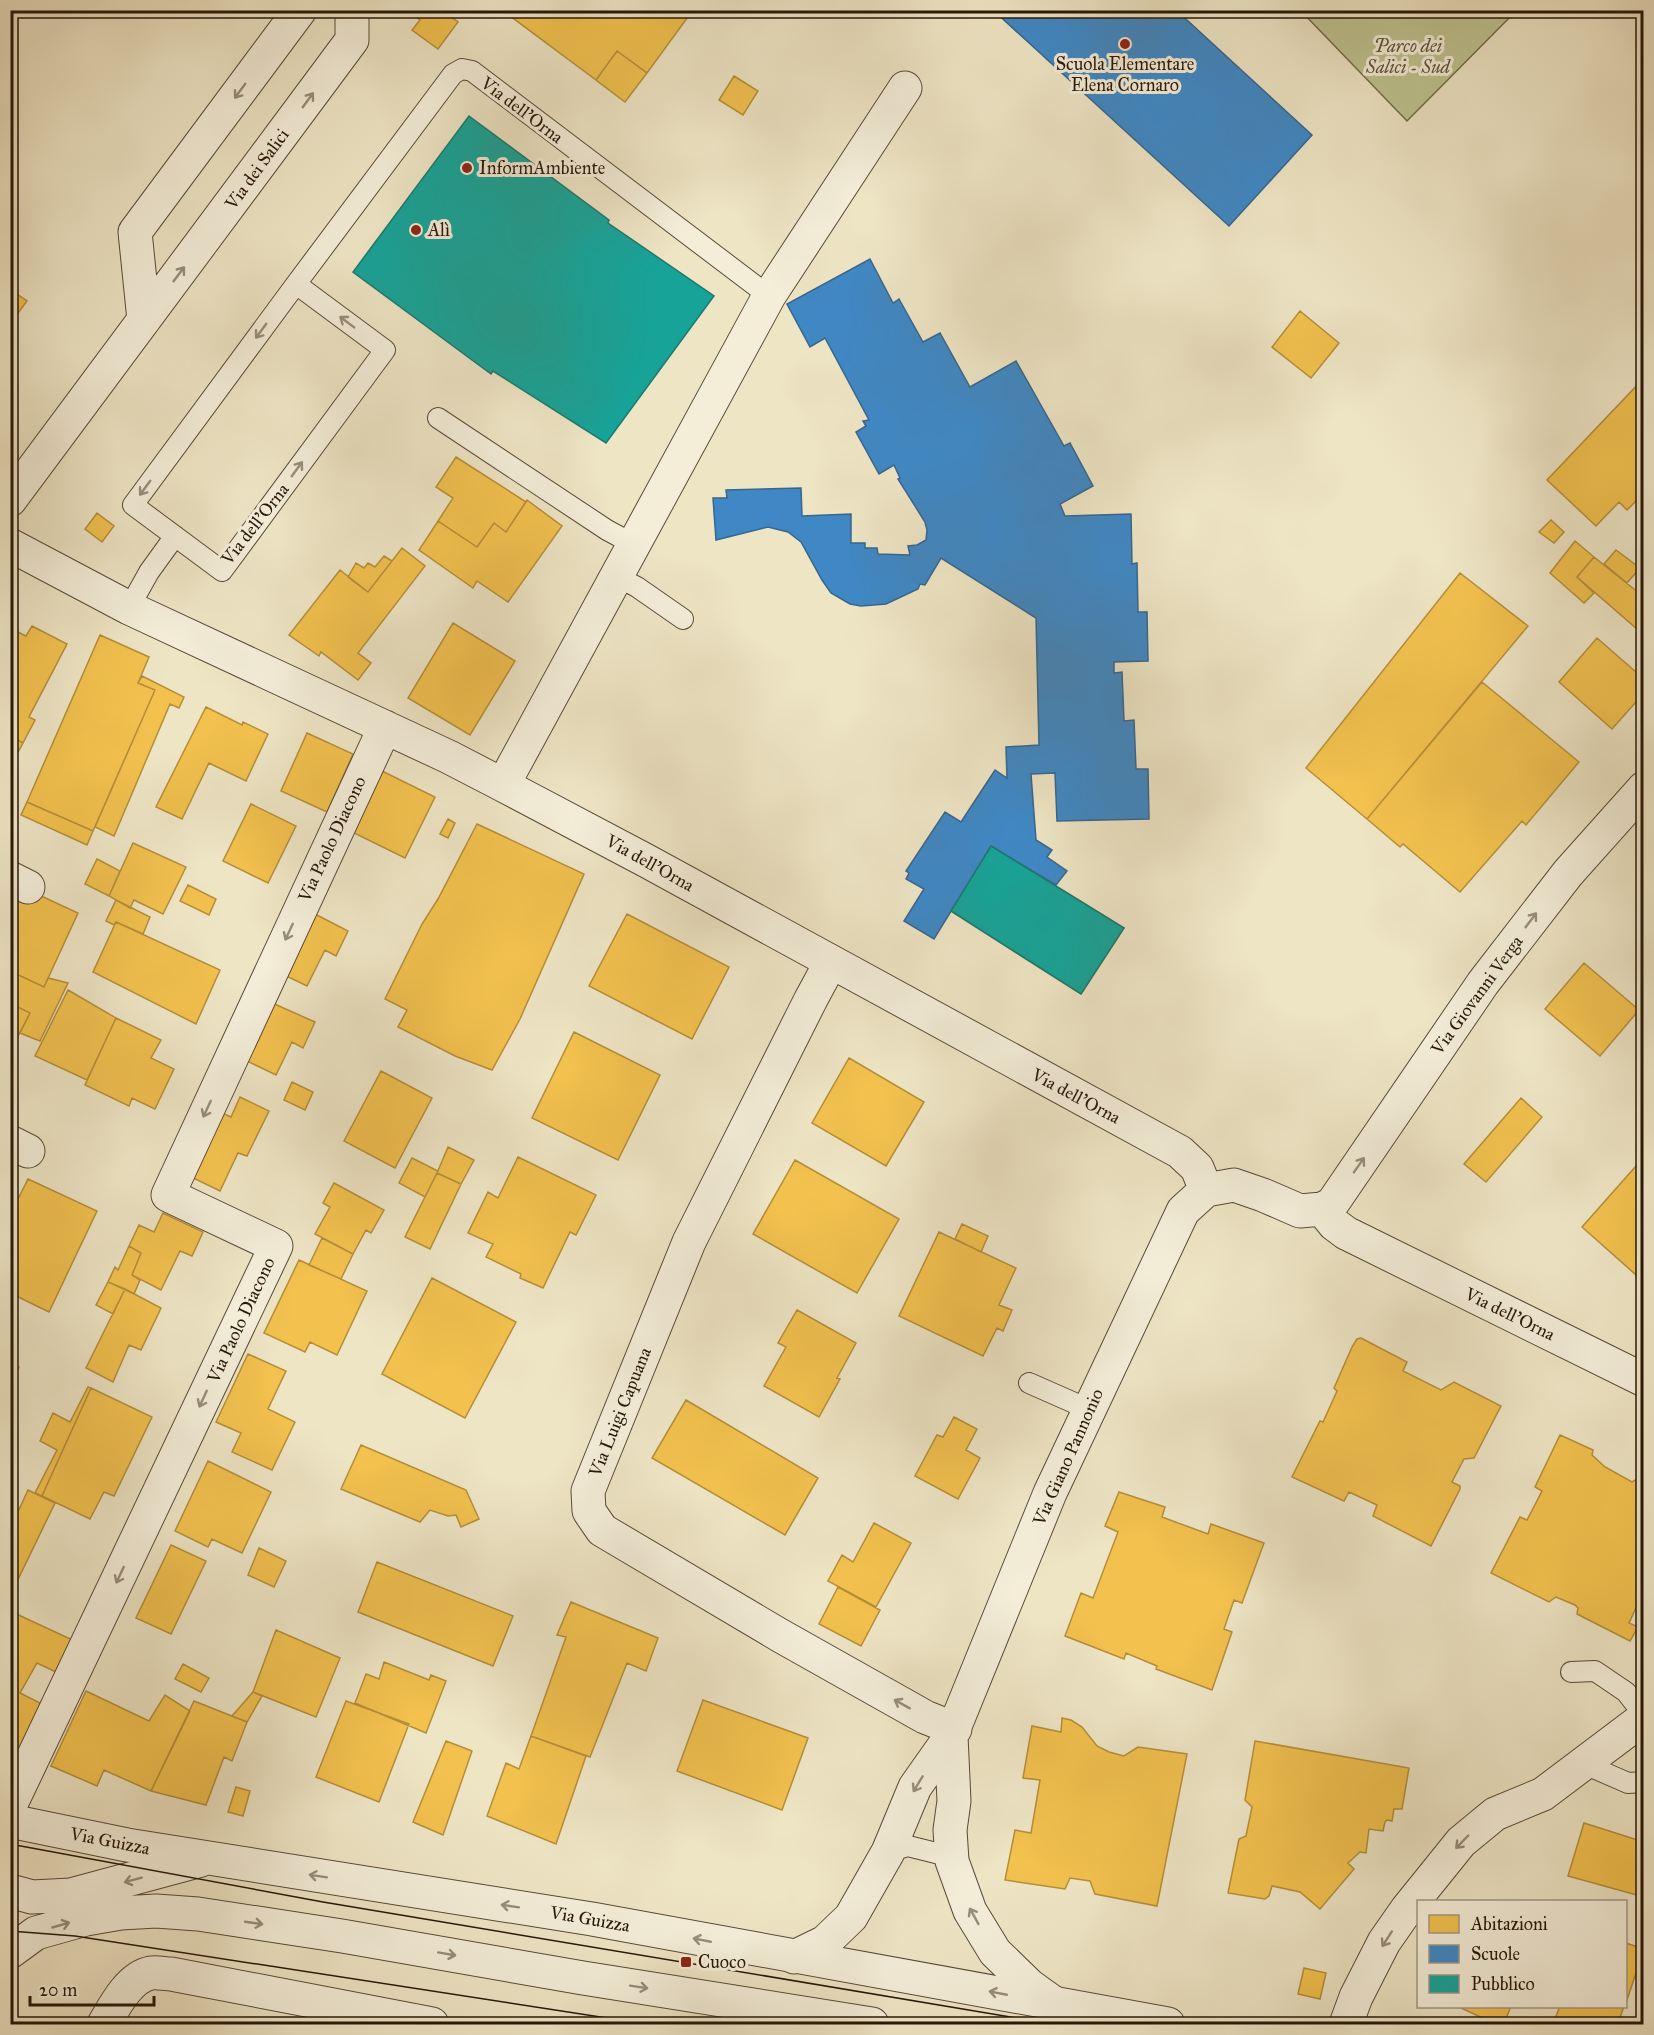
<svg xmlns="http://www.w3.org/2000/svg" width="1654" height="2035" font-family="'IM FELL Great Primer',serif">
  <rect width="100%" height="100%" fill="#eee5c5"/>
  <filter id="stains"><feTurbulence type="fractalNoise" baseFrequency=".00333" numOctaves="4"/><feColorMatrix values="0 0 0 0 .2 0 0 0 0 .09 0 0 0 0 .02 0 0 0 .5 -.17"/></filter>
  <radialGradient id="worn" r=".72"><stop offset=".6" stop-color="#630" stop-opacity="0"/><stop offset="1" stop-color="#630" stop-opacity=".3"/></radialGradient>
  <path fill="#bec391" stroke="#726d4d" stroke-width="1.5" d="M1301,11H1516L1407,121Z"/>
  <path fill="#f2c14e" stroke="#b58e39" stroke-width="1.5" d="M415,10H442L458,22L438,49L412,30L420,20L412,14Z
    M502,10H693L647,73L617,51L596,80Z
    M617,51L647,73L625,102L596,80Z
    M734,76L758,91L743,115L719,100Z
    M10,289L27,301L10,324Z
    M1300,311L1339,343L1311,378L1272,347Z
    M1644,378V493L1627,510L1619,502L1596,526L1547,480Z
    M456,457L526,502L506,532L494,523L477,547L438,521L453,498L436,487Z
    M527,500L562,526L508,602L477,581L473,588L419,550L438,521L477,547L494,523L506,532Z
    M97,513L114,526L102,542L85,529Z
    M1551,520L1564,532L1554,543L1539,532Z
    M1575,541L1594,557L1577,577L1594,593L1584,603L1550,573Z
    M402,548L425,566L358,653L371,663L358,680L321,652L319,656L289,635L340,570L368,592Z
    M1616,550L1640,568L1627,583L1604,564Z
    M384,556L392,561L368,592L348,577L356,563L364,568L368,563L375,567Z
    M1594,557L1644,597V635L1577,577Z
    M1460,573L1528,626L1367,819L1306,768Z
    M453,623L515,661L470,735L408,698Z
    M32,626L67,644L29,717L35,720L23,743L10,736V628L26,636Z
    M100,635L149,657L138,683L155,690L93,831L27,802Z
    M1597,638L1644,679V693L1612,729L1559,682Z
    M142,676L184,697L179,708L170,704L114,836L95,827L155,690L138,683Z
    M1482,682L1579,762L1526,825L1522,821L1460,892L1403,844L1400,847L1367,819Z
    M206,707L242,725L243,722L268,734L246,781L209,763L182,819L156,807Z
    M307,733L353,754L327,812L281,791Z
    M10,736L23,743L10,767Z
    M382,771L435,797L405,858L352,832Z
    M27,802L93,831L87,845L21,815Z
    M251,804L296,826L268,883L223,861Z
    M448,819L455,823L448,838L440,834Z
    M477,824L584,874L520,1019L492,1070L455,1056L398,1027L407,1010L385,999L422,924L438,899Z
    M133,843L186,867L163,914L134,900L130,908L109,896Z
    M991,846L1124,928L1081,994L951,911Z
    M97,859L120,871L109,896L85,884Z
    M188,885L216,899L209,915L180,901Z
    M24,888L78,913L44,987L10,971V966L16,955L10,953V917Z
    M116,900L150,917L143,934L116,922L114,925L106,921Z
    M313,913L348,931L336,956L325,950L307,986L282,974Z
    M627,914L729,967L692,1039L589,986Z
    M116,922L220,970L196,1024L93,972Z
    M1584,963L1639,1010L1600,1056L1545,1009Z
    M10,971L44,987L48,978L68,983L40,1041L20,1033L30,1013L10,1003Z
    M68,990L116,1018L87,1080L35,1056Z
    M270,1002L315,1022L303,1048L292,1042L276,1075L243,1059Z
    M10,1003L30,1013L10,1052Z
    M116,1018L161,1040L151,1058L174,1069L155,1109L132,1098L129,1106L85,1085Z
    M574,1032L660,1075L618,1160L532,1118Z
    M849,1058L924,1102L886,1166L812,1123Z
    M381,1071L432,1098L395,1168L344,1141Z
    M292,1082L313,1092L305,1110L284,1100Z
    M240,1097L269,1111L247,1156L238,1153L220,1191L189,1176L220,1112L231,1117Z
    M1521,1098L1542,1117L1486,1182L1464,1164Z
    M448,1147L474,1160L461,1184L437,1173Z
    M518,1157L596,1195L576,1235L570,1232L543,1288L520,1278L521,1274L486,1257L493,1244L468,1233L488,1192L498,1198Z
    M1644,1157V1282L1582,1227Z
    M412,1158L438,1171L425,1197L399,1183Z
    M795,1160L899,1219L857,1293L753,1234Z
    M437,1173L461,1184L430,1249L405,1237Z
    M28,1179L97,1211L49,1312L10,1293V1215Z
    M334,1183L384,1210L371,1233L366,1230L353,1254L315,1234L330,1207L323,1203Z
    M163,1213L203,1232L192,1256L180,1251L161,1290L132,1275L141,1253L129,1246L139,1225L154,1232Z
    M962,1224L988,1236L981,1252L955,1239Z
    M939,1232L1016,1268L999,1305L1012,1310L1003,1331L997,1328L983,1356L899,1316Z
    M322,1238L353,1254L341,1279L309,1265Z
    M129,1246L141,1253L132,1275L140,1280L134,1294L108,1282L115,1267L118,1270Z
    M299,1260L367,1291L337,1355L310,1342L305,1352L264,1333Z
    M432,1278L516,1322L465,1418L382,1374Z
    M108,1282L125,1289L113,1314L96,1305Z
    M125,1289L161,1308L141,1350L129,1345L113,1382L86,1368Z
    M797,1310L856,1343L837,1378L840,1379L819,1417L764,1386L786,1347L778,1343Z
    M1361,1338L1407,1362L1403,1371L1441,1390L1454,1382L1501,1406L1474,1458L1464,1459L1452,1482L1460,1486V1489L1431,1546L1373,1516L1377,1505L1349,1492L1344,1501L1292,1477L1320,1421L1323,1422L1337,1391L1334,1388L1352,1347L1357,1339Z
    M248,1354L286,1371L268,1409L295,1422L272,1470L232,1452L241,1433L216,1422Z
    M10,1363L19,1367L10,1385Z
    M88,1387L91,1388L42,1496L35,1493L57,1450L40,1441L53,1413L70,1422Z
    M91,1388L152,1417L114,1496L104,1492L90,1519L42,1496Z
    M686,1400L818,1478L785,1535L652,1458Z
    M954,1417L977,1429L966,1450L980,1458L958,1499L915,1476L937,1435L943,1437Z
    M1560,1435L1593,1450L1592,1455L1605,1467L1632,1482L1644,1475V1591L1629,1623L1638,1627L1630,1641L1577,1614L1578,1608L1575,1605L1556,1597L1549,1602L1491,1573L1520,1517L1527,1520L1542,1491L1535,1487Z
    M361,1445L466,1490L479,1519L461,1527L456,1515L448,1516L430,1510L420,1522L341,1489Z
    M208,1461L271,1492L242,1553L212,1539L208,1547L175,1531Z
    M28,1490L55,1503L10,1596V1529Z
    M1119,1492L1165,1507L1162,1517L1208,1534L1211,1524L1264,1543L1242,1603L1234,1600L1224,1629L1232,1632L1212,1690L1156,1669L1157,1666L1126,1653L1124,1659L1065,1636L1081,1593L1093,1598L1118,1532L1105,1526Z
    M874,1523L911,1543L876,1607L828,1581L842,1555L853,1562Z
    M171,1545L206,1561L171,1634L136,1618Z
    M259,1548L286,1561L274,1587L248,1575Z
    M377,1562L513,1616L493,1666L358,1612Z
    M838,1587L880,1610L861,1646L819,1624Z
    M571,1602L658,1638L646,1671L627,1663L590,1757L531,1736L566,1637L557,1635Z
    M10,1611L77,1642L62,1675L37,1663L20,1693L48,1707L25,1752L10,1744Z
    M276,1630L340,1658L316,1717L253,1692Z
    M384,1662L429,1680L431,1675L446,1681L426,1733L355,1703L366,1674L379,1679Z
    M183,1664L209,1678L201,1692L175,1679Z
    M86,1691L149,1721L165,1695L190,1711L151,1791L104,1770L97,1786L51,1766Z
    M253,1692L262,1696L247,1722L232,1716Z
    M703,1700L808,1738L782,1810L677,1771Z
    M194,1701L247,1722L232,1761L224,1757L206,1805L151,1791Z
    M346,1701L409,1724L379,1802L316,1777Z
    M1062,1718L1071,1720L1082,1727L1097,1746L1109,1752L1124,1756L1138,1747L1187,1754L1157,1906L1095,1894L1090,1881L1070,1878L1065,1889L1005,1880L1015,1830L1031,1833L1040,1780L1023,1778L1032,1726L1061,1732Z
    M531,1736L586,1756L556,1844L487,1816L506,1763L519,1769Z
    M446,1741L472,1751L443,1835L413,1822Z
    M1255,1741L1409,1768L1402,1809H1394L1392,1821L1387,1820L1385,1822L1383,1831L1369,1829L1366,1853L1360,1852L1348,1863L1354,1869L1320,1909L1300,1892L1272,1886L1269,1896L1265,1899L1228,1893L1239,1839L1246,1836L1252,1807L1245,1800Z
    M236,1787L250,1791L243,1816L228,1812Z
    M1584,1823L1644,1842L1642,1854L1644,1855V1897L1568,1876Z
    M1626,1943L1644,1949L1626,2003Z
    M1304,1968L1326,1973L1320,1999L1298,1994Z
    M1457,2006H1511L1504,2024H1495Z
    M1560,2006H1624L1618,2024H1553Z"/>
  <path fill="#3f88c5" stroke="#38668d" stroke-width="1.5" d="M993,10H1176L1312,135L1229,226Z
    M870,259L893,303L899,299L923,342L940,333L970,387L1016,361L1064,446L1070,443L1093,486L1060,504L1065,516L1131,514L1132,564L1137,563L1138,612H1147L1148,661L1114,662V673L1122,672L1124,721L1134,720L1136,769H1148L1149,819L1057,821L1055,773L1031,774L1036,840L1052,850L1047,857L1067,871L1056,885L991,846L934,939L904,921L924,889L906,879L909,873L906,871L945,812L961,822L995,770L1007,778L1006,747L1039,745L1036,618L941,558L925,585L920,584L918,589L886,604L861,606L850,604L831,593L822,580L801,542L788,532L768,527L716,540L713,498H727L726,490L801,488L802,516L851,514V543H865V548H877L878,554L910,555L908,546L917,545L926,540L927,530L925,522L898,479L900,478L894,465L879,474L856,432L866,426L863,421L869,420L825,338L810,347L787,304Z"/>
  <path fill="#17a398" stroke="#1c796d" stroke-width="1.5" d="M469,116L609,220L608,223L714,296L606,443L493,371L491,374L353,272Z
    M991,846L1124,928L1081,994L951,911Z"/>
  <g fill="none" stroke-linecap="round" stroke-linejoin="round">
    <g stroke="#594a38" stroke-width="22">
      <path id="service" d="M296,284L133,505L222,571L385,350L296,284L453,74L462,69L472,71L769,296
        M438,418L607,530L633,544
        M616,576L637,587L683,619
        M129,608L149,572L175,536
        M1029,1383L1088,1409
        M1571,1672L1595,1671L1626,1692L1644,1715
        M1582,1763L1628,1783L1644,1782
        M888,1852L908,1846L940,1854L952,1861"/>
    </g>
    <g stroke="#594a38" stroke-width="35">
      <path id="minor" d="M144,320L135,232L300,10
        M10,500L352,40V10
        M10,545L129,608L449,757L503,785L645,860L1180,1152L1197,1168L1206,1190
        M503,785L769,296L905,88
        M10,878L28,887
        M831,962L811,999L689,1242L588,1491L589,1511L602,1530L781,1636L925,1717L955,1729
        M10,1142L28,1151
        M1206,1190L1234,1185L1263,1195L1300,1211L1322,1209L1334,1224L1346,1233L1644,1380
        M1322,1209L1332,1204L1483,983L1568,873L1644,788
        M951,1736L954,1801L950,1830L952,1861L970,1911L995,1952L1030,1986L1055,2004
        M10,1806L276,1246L168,1195L385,727
        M794,1957L825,1942L851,1917L888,1852L915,1787L951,1736L1050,1493L1183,1211L1206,1190
        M104,2024C114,2007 129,1977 151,1973C157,1972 165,1974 171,1974L432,2024
        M1346,2024L1356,1997L1384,1942L1407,1909L1461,1842L1495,1814L1543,1794L1644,1718"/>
    </g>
    <g stroke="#594a38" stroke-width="35">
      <path id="tertiary" d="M10,1821L127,1845L592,1919L1168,2024
        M10,1891L32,1897L71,1895L201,1860
        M10,1952L36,1933L86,1919L121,1913L156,1911L198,1914L342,1936L583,1978L872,2024"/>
    </g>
    <use href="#service" stroke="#f4eed9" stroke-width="20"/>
    <use href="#minor" stroke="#f4eed9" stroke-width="33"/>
    <use href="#tertiary" stroke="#f4eed9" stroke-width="33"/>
    <path stroke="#271709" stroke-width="1.5" d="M10,1844L323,1902L1053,2024
      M10,1931L75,1936L646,2024"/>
  </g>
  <defs><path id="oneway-shaft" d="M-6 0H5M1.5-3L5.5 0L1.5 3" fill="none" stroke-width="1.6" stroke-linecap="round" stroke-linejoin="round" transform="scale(1.5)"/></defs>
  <g stroke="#988d7b">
    <use href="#oneway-shaft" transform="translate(240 91) rotate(126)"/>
    <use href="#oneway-shaft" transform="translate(308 100) rotate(-54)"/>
    <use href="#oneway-shaft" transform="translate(179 274) rotate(-53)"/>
    <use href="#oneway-shaft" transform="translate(347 322) rotate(-143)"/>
    <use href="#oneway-shaft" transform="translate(261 331) rotate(126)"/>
    <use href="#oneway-shaft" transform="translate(297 469) rotate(-54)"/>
    <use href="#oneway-shaft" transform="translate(145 488) rotate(126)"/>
    <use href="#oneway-shaft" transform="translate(1531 920) rotate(-53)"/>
    <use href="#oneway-shaft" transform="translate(289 932) rotate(115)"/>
    <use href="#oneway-shaft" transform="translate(207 1109) rotate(115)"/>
    <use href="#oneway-shaft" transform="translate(1359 1165) rotate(-55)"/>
    <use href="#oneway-shaft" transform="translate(203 1399) rotate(115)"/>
    <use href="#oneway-shaft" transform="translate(120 1575) rotate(115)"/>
    <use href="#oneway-shaft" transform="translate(902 1704) rotate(-151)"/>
    <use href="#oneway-shaft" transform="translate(918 1784) rotate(121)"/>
    <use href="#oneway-shaft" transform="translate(1462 1842) rotate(134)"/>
    <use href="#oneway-shaft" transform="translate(318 1876) rotate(-171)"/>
    <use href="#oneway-shaft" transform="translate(133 1880) rotate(165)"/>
    <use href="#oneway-shaft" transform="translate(510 1906) rotate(-171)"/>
    <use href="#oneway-shaft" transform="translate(974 1916) rotate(-119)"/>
    <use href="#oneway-shaft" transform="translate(254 1923) rotate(8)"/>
    <use href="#oneway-shaft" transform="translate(61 1925) rotate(-16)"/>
    <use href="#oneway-shaft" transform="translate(1387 1939) rotate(123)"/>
    <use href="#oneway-shaft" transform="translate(702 1940) rotate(-169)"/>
    <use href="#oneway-shaft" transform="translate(447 1954) rotate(10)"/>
    <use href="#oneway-shaft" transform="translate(639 1987) rotate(9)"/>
    <use href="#oneway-shaft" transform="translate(998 1993) rotate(-169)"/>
  </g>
  <g fill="#8f2418" stroke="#f4eed9" stroke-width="2">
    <circle cx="1125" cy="44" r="6"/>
    <circle cx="467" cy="168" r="6"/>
    <circle cx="416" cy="230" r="6"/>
    <rect x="680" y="1956" width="12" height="12" rx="3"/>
  </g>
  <g text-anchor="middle" stroke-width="6" stroke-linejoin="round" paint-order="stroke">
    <g font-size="18" font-style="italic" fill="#5c5339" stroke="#f4eed9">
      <text x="1408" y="52">Parco dei<tspan x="1408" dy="21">Salici - Sud</tspan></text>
    </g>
    <g font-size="18" fill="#271709" stroke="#f4eed9" text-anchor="start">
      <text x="1125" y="70" text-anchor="middle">Scuola Elementare<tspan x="1125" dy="21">Elena Cornaro</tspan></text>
      <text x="479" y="174">InformAmbiente</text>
      <text x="428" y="236">Alì</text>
      <text x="698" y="1968">Cuoco</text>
    </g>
    <g font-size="18" fill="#271709" stroke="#f4eed9">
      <text transform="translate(522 110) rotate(37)" y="6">Via dell'Orna</text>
      <text transform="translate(257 169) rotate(-54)" y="6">Via dei Salici</text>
      <text transform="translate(255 524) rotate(-52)" y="6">Via dell'Orna</text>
      <text transform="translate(332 839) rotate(-65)" y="6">Via Paolo Diacono</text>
      <text transform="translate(650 863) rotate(29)" y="6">Via dell'Orna</text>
      <text transform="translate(1477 995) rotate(-54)" y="6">Via Giovanni Verga</text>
      <text transform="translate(1076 1096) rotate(28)" y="6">Via dell'Orna</text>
      <text transform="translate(1510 1314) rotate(26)" y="6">Via dell'Orna</text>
      <text transform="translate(241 1320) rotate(-65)" y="6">Via Paolo Diacono</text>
      <text transform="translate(620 1412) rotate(-68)" y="6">Via Luigi Capuana</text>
      <text transform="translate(1068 1457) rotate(-66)" y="6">Via Giano Pannonio</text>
      <text transform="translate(110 1841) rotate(11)" y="6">Via Guizza</text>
      <text transform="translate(590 1919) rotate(10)" y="6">Via Guizza</text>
    </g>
  </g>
  <rect width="1654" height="2035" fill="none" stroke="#eee5c5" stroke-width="36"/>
  <rect x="12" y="12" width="1630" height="2011" fill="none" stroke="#271709" stroke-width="3"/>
  <rect x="18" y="18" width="1618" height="1999" fill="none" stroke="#271709" stroke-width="1.5"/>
  <rect x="1417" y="1900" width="210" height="108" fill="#f4eed9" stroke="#a29886" stroke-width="1.5"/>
  <rect x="1429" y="1915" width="30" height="18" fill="#f2c14e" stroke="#a29886" stroke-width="1.5"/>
  <text x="1471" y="1930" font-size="18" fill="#271709">Abitazioni</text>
  <rect x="1429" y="1945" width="30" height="18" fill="#3f88c5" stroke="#a29886" stroke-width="1.5"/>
  <text x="1471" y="1960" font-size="18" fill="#271709">Scuole</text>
  <rect x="1429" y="1975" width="30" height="18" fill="#17a398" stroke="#a29886" stroke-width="1.5"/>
  <text x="1471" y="1990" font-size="18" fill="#271709">Pubblico</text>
  <path d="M30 1996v9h124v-9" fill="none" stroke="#271709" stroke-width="3"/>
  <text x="39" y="1996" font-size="18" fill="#271709" stroke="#f4eed9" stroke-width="4.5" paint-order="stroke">20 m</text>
  <rect width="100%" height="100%" filter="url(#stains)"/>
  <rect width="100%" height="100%" fill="url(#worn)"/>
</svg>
